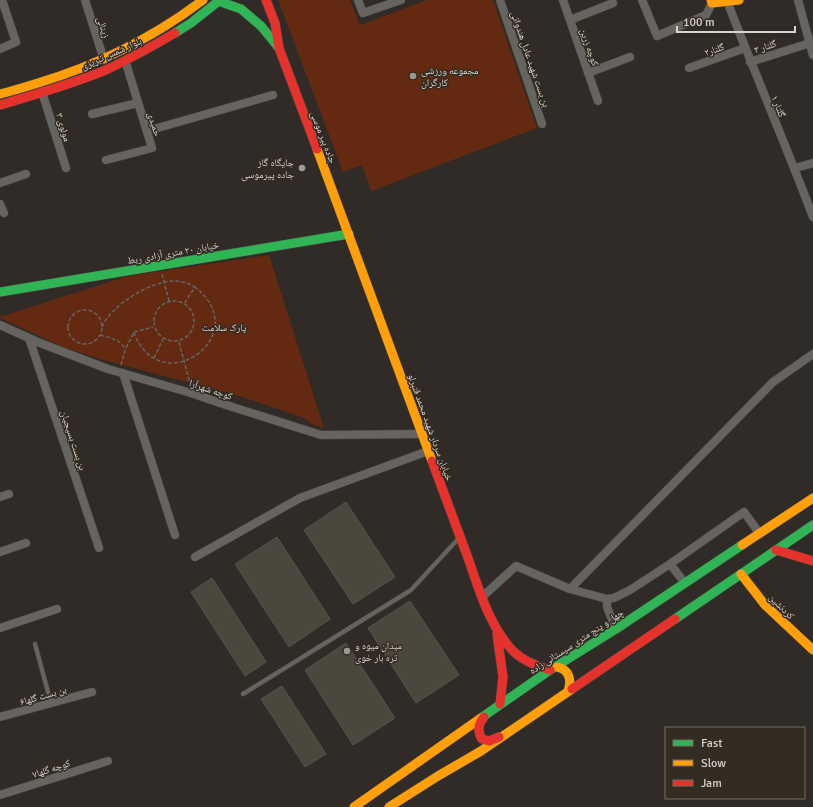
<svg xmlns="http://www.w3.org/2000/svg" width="813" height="807" font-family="Signika,'Noto Naskh Arabic',sans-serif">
  <rect width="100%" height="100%" fill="#302b26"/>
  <path fill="#642911" d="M278,0H350L360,25L427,0H493L537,128L371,191L362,165L343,172Z
    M269,255L324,428L312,424L304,418L239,396L100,359L63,347L0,318V317L128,276Z"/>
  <path fill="#4b473c" stroke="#56534f" d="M346,502L395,577L353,604L304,530Z
    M277,537L330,619L289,647L235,564Z
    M212,578L266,662L245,676L191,592Z
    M410,601L459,675L416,703L368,628Z
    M346,643L395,718L353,745L305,670Z
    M282,686L326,754L305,767L261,699Z"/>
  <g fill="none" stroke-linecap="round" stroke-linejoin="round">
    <g stroke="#494641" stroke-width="5">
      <path id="lane" d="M35,644L51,703
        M243,694L411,590L458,539"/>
    </g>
    <g stroke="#494641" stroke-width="9">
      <path id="street" d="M85,0L104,60
        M358,0L363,13L401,0
        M500,0L542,124
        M563,0L598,101
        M642,0L657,36L706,15L712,3
        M798,0L813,55
        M727,1C755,74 786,145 813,217
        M570,20L613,3
        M0,49L16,42L2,0
        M750,62L813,42
        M689,68L745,48
        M588,73L630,57
        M42,92L66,168
        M92,114L138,103
        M147,131L273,95
        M106,160L152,148L125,60
        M795,168L813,163
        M0,183L26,174
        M0,204L4,213
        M0,325L40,343L108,369L191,393L220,403L321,435L422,434
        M29,338L99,548
        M123,373L175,535
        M0,497L9,494
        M0,552L26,543
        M195,557L300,498L428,451
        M670,564L685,583
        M570,589L607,599L614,598L630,590L670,564L744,512L760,534
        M482,597L516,566L570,589L773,382L813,354
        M607,599V607L616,629
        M0,628L57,609
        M0,717L92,692
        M0,795L108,761"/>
    </g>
    <g stroke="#494641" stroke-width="10">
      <path id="fast" d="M218,1L241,9L261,26L279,48
        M175,33L191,23L220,0
        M0,292L349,234
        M675,619L813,525
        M481,718L550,670L616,629L742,545"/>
    </g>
    <g stroke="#494641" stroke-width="10">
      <path id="slow" d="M711,0L712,3L739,0
        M0,94C13,91 25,87 38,83C98,65 153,38 203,0
        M317,149L432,461
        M742,545L813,498
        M741,574L765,605L813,650
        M557,667C569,669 572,680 568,691
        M354,807L481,718
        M389,807L438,776L481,751L572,689"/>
    </g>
    <g stroke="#494641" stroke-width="10">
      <path id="jam" d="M266,0L275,23L279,48L317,149
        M0,105C36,94 73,84 108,69C131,58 153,46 175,33
        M432,461C444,494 456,526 468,558C479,589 489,626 513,651C523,661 536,666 550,670
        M776,550L813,561
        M497,634L503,677L500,704
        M572,689L675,619
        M484,717C478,724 477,731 482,739L489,741L499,737"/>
    </g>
    <path stroke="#676461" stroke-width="1.5" stroke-dasharray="4 2" stroke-linecap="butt" d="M162,274L169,301
      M154 321a20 20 0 1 1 40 0a20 20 0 1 1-40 0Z
      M68 327a17 17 0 1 1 34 0a17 17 0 1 1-34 0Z
      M102,327C110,306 151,281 173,281C181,281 188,283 195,287L184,304
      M134,332L153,327
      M100,335C110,338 120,339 125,349
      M179,342L190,384
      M154,358L163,339
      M121,365L125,350L134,332C135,337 138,342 141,346C173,393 252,332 195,287"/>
    <use href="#lane" stroke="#666460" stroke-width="4"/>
    <use href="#street" stroke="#666460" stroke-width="8"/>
    <use href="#fast" stroke="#30b455" stroke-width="9"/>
    <use href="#slow" stroke="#ff9f0a" stroke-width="9"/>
    <use href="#jam" stroke="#e5322d" stroke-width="9"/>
  </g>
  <g fill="#9d9893" stroke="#332c23" stroke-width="1.5">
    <circle cx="413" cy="76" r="4"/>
    <circle cx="302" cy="168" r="4"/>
    <circle cx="347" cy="651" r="4"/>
  </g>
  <g text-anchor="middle" stroke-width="3" stroke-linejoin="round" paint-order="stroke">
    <g font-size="10" fill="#d7d3cd" stroke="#332c23">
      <text transform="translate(104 27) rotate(72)" y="4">زینالی</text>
      <text transform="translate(765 46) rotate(-18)" y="4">گلنار ۳</text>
      <text transform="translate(590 47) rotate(71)" y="4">کوچه زرین</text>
      <text transform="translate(714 49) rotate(-19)" y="4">گلنار۲</text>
      <text transform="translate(111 53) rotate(-24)" y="4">بلوار شمس تبریزی</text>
      <text transform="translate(531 59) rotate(71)" y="4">بن بست شهید عادل هندوانی</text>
      <text transform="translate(779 106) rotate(67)" y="4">۱ گلنار</text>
      <text transform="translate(155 124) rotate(73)" y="4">حمیدی</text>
      <text transform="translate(64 127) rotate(73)" y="4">مولوی ۳</text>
      <text transform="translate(324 137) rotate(69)" y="4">جاده پیر موسی</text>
      <text transform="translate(173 252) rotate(-10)" y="4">خیابان ۲۰ متری آزادی ربط</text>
      <text transform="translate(211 389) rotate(18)" y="4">کوچه شهرآرا</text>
      <text transform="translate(431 427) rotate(70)" y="4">خیابان سردار شهید محمد قنبرلو</text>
      <text transform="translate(74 440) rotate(72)" y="4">بن بست بسیجیان</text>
      <text transform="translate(782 606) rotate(45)" y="4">کردنشین</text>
      <text transform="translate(576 641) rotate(-33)" y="4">چهل و پنج متری سیستانی زاده</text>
      <text transform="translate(43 695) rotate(-16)" y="4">بن بست گلها۶</text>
      <text transform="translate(51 768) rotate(-18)" y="4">کوچه گلها۷</text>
    </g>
    <g font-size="10" fill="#d7d3cd" stroke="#332c23" text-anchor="start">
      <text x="421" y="74">مجموعه ورزشی<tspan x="421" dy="12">کارگران</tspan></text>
      <text x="294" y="166" text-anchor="end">جایگاه گاز<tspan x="294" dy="12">جاده پیرموسی</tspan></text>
      <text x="355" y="649">میدان میوه و<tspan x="355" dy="12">تره بار خوی</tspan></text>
    </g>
    <g font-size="10" fill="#fbcdbe" stroke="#332c23">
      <text x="224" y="331">پارک سلامت</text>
    </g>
  </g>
  <rect x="665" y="727" width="140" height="72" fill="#332c23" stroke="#756f67"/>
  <rect x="673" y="740" width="20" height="6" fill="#30b455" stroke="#756f67"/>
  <text x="701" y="747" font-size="12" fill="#d7d3cd">Fast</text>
  <rect x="673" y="760" width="20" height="6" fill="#ff9f0a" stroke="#756f67"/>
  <text x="701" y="767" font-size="12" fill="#d7d3cd">Slow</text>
  <rect x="673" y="780" width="20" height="6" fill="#e5322d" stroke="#756f67"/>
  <text x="701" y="787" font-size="12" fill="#d7d3cd">Jam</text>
  <path d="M677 26v6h118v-6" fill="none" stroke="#d7d3cd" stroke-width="2"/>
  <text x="683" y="26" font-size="12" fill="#d7d3cd" stroke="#332c23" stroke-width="3" paint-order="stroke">100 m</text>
</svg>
